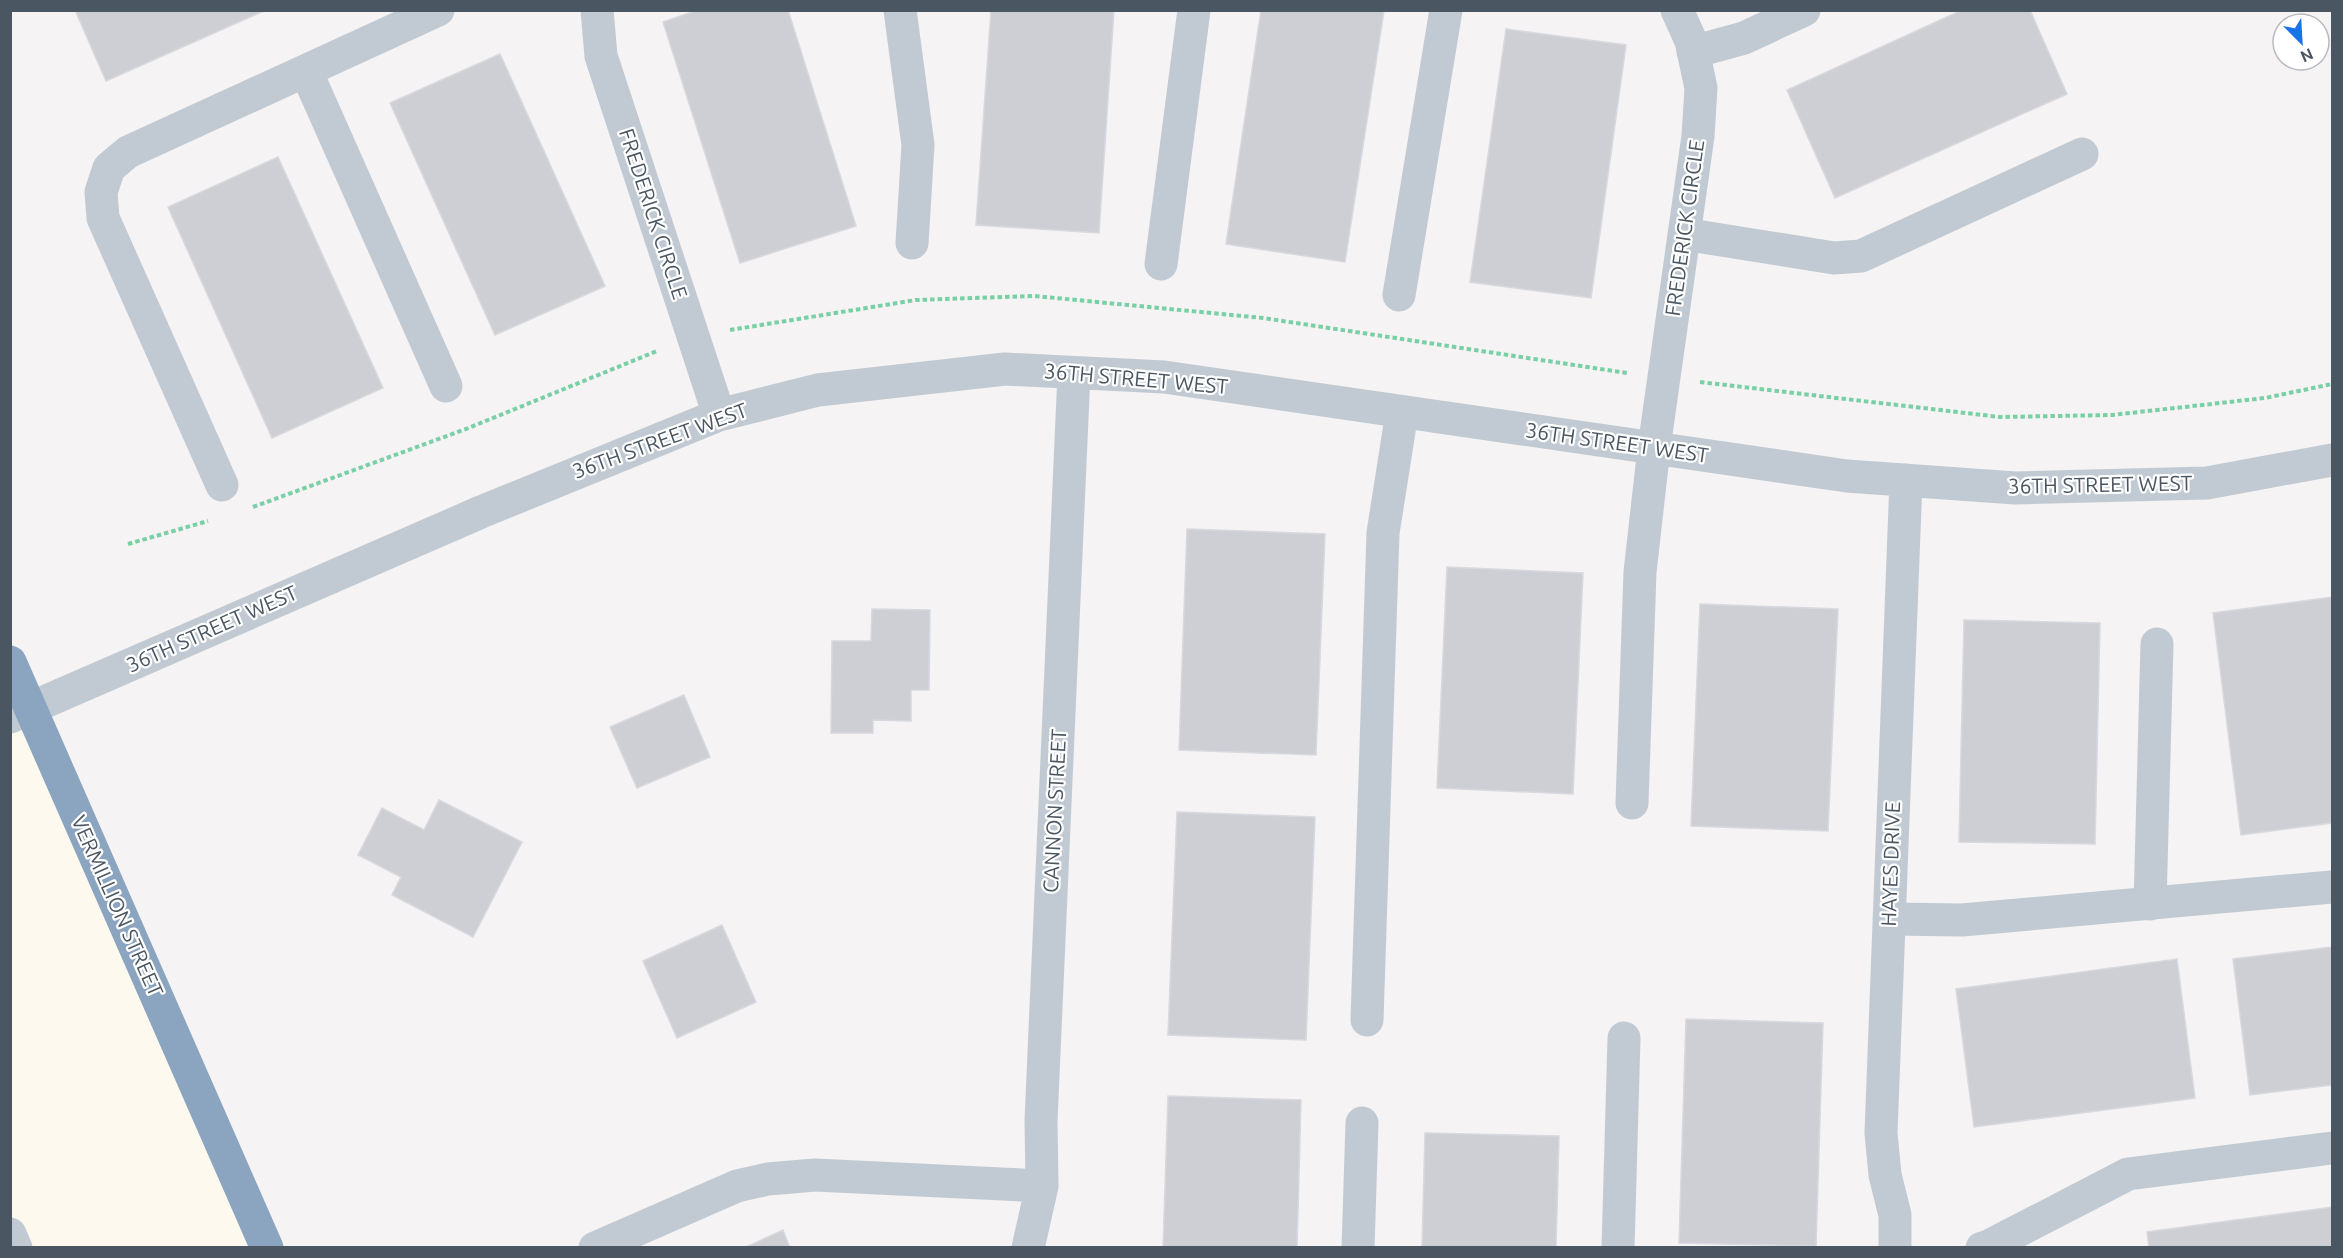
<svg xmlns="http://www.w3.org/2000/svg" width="2343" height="1258" font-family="Ubuntu,sans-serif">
  <rect width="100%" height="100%" fill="#f5f3f3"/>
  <path fill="#fdf9ef" d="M30,709L203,1104L247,1247H11L10,717Z"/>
  <path fill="#cdcfd5" stroke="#d7d9de" stroke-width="1.5" d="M75,10H266L106,81Z
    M698,10H788L856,226L740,263L663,22Z
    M991,10H1114L1099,233L976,225Z
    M1261,10L1384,11L1345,262L1226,244Z
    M1962,10H2030L2067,94L1835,198L1787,90Z
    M1506,29L1626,45L1591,298L1470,282Z
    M500,54L605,286L495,335L390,103Z
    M278,157L383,388L272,438L168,207Z
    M1187,529L1325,534L1316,755L1179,750Z
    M1447,567L1583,573L1573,794L1437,788Z
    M2332,597V823L2241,835L2213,613Z
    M1700,604L1838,609L1828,831L1691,826Z
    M872,609L930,610L929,690H911V721L873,720V733H831L832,641H871Z
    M1964,620L2100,623L2095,844L1959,842Z
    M684,695L710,757L637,788L610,727Z
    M439,800L522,842L473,937L392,895L401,877L358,855L382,808L424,830Z
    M1177,812L1315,817L1306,1040L1168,1035Z
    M722,925L756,1002L677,1038L643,961Z
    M2332,947V1085L2250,1095L2233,959Z
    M2177,959L2195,1098L1974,1127L1956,989Z
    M1686,1019L1823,1023L1816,1246L1679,1243Z
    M1168,1096L1301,1100L1297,1248H1163Z
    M1425,1133L1559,1136L1556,1248H1422Z
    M2332,1207V1248H2149L2147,1232Z
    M783,1230L790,1248H744Z"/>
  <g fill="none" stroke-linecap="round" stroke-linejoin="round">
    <path stroke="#7ad0a6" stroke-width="4" stroke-dasharray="4.5 3" stroke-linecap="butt" d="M730,330L916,300L1035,296L1263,318L1627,373
      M1700,382L2000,417L2112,415L2265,398L2332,384
      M253,507L466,429L657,351
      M128,544L208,521"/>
    <path stroke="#c1cad2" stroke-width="33" d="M597,10L601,56L719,415
      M900,10L918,145L912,243
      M1693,52L1744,38L1804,10
      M306,71L446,386
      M1684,234L1834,258L1861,256L2082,154
      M1161,264L1194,10
      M1399,295L1446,10
      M222,485L103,218L101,192L109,168L128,152L438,10
      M10,717L481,512L719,415L818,390L1005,369L1164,377L1847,476L2015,488L2207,483L2332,460
      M1632,803L1640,572L1654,448L1698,136L1701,88L1691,41L1677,10
      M2150,904L2157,644
      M1889,919L1962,920L2332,887
      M1367,1020L1383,533L1402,412
      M10,1234L16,1248
      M595,1248L737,1186L768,1179L815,1175L1042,1186
      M1028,1248L1042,1186L1041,1121L1074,373
      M1358,1248L1362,1123
      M1618,1248L1624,1038
      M1895,1248V1215L1885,1175L1881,1133L1906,480
      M1982,1248L1989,1246L2128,1174L2332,1148"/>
    <path stroke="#8ba5c1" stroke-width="33" d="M10,662L267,1248"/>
  </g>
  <g text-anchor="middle" stroke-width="4.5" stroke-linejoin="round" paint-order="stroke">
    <g font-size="21" fill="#4a5661" stroke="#fff">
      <text transform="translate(653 214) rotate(72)" y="7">FREDERICK CIRCLE</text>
      <text transform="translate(1685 228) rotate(-82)" y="7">FREDERICK CIRCLE</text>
      <text transform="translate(1136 379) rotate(5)" y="7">36TH STREET WEST</text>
      <text transform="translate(660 441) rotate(-20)" y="7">36TH STREET WEST</text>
      <text transform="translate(1617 443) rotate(8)" y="7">36TH STREET WEST</text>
      <text transform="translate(2100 485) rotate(-1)" y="7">36TH STREET WEST</text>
      <text transform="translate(212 629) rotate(-24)" y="7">36TH STREET WEST</text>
      <text transform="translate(1055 811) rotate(-87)" y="7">CANNON STREET</text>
      <text transform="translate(1891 864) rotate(-88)" y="7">HAYES DRIVE</text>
      <text transform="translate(117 906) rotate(66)" y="7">VERMILLION STREET</text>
    </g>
  </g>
  <rect width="2343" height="1258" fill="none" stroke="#4a5661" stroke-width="24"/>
  <g transform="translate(2301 42) rotate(156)"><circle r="28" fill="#ffffff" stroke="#b7bbc0" stroke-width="1.5"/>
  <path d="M0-4.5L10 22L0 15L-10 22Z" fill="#1a73e8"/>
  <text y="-9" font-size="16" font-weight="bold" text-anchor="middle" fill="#4a5661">N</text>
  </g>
</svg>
